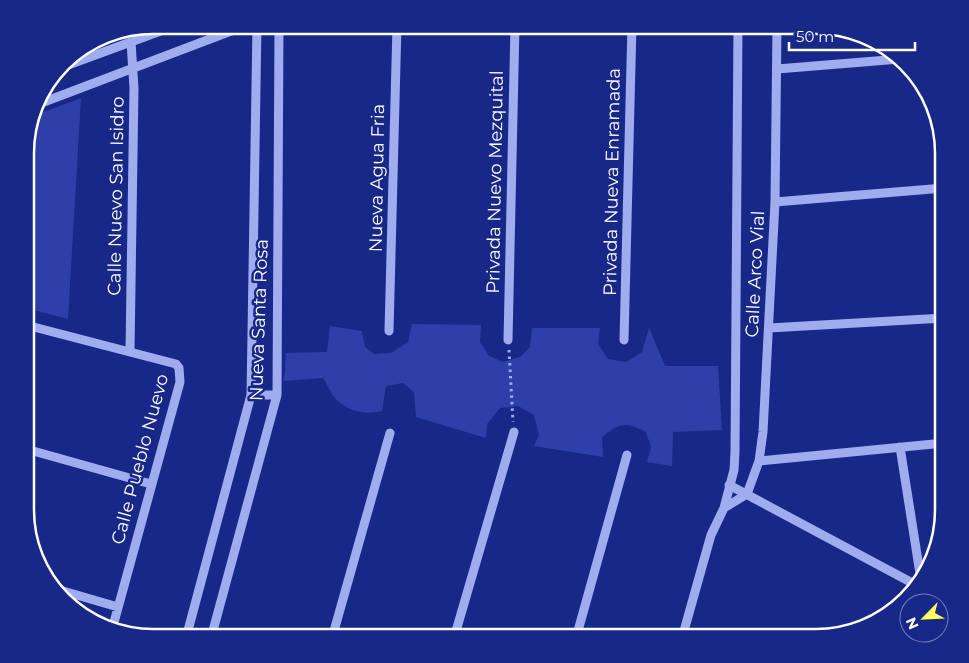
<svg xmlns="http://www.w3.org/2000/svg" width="969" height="663" font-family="Montserrat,sans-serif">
  <rect width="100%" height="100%" fill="#182888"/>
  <path fill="#2d40a9" d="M81,98L68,319L26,308V136L33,116Z
    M412,324L481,325L480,342L489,356L503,362L520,357L530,347L532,328H600L598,344L608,359L626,362L642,352L649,328L665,366H718L722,430L673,432L672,466L647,462L651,447L646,432C626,421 619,423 602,437L603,457L534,446L539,434L534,415L518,406L500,408L487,424L486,438L416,417L414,392L403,383L386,386L382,411C365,415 349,412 336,399C331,394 328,385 323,378L283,381L285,372L286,353L327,352L330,326L362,331L365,347L374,354L391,353L408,342Z"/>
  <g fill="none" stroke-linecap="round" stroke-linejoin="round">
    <path stroke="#9facee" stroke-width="3" stroke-dasharray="2.5 4" stroke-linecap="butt" d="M509,350L513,422"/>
    <path stroke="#9facee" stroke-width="9" d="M60,68L177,25
      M777,69L900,59
      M36,105L247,25
      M775,202L944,188
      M26,325L176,364L179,368L180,382L113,626
      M769,328L944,318
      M389,331L397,25
      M508,340L515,25
      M624,340L632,25
      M130,351L134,88L131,42
      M251,395H277
      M900,447L921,580
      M26,449L151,484
      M759,461L944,443
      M729,485L918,586
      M724,508L747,494L759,461L763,432L775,202L777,25
      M56,589L118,607
      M186,638L251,395L257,25
      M211,638L277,395L279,25
      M332,638L390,433
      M454,638L514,432
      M576,638L627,455
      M682,638L711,535L724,508L734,470L735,452L738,25"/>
  </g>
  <g text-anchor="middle" stroke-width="5" stroke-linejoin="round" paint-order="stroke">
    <g font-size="18" fill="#fff" stroke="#182888">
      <text transform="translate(377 178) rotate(-89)" y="6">Nueva Agua Fria</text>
      <text transform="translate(495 182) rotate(-89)" y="6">Privada Nuevo Mezquital</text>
      <text transform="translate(612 182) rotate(-89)" y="6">Privada Nueva Enramada</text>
      <text transform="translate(116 196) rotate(-89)" y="6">Calle Nuevo San Isidro</text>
      <text transform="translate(755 274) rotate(-87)" y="6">Calle Arco Vial</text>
      <text transform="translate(259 320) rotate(-88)" y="6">Nueva Santa Rosa</text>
      <text transform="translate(140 459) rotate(-75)" y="6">Calle Pueblo Nuevo</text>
    </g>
  </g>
  <path d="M0 0H969V663H0ZM153 34H816A119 119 0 0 1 935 153V510A119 119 0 0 1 816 629H153A119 119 0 0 1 34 510V153A119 119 0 0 1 153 34Z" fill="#182888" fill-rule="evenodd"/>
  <path fill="none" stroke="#fff" stroke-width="2.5" d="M153 34H816A119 119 0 0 1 935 153V510A119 119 0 0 1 816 629H153A119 119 0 0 1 34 510V153A119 119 0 0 1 153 34Z"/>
  <g transform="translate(924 618) rotate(246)"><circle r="24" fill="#182888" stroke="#747eb8"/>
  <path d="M0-4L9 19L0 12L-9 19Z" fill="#feff5c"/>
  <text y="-8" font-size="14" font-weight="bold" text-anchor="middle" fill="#ffffff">N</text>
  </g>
  <path d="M789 42v8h126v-8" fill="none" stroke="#ffffff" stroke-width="2.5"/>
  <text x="796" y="42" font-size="15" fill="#ffffff" stroke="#182888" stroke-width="4" paint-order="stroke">50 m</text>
</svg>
